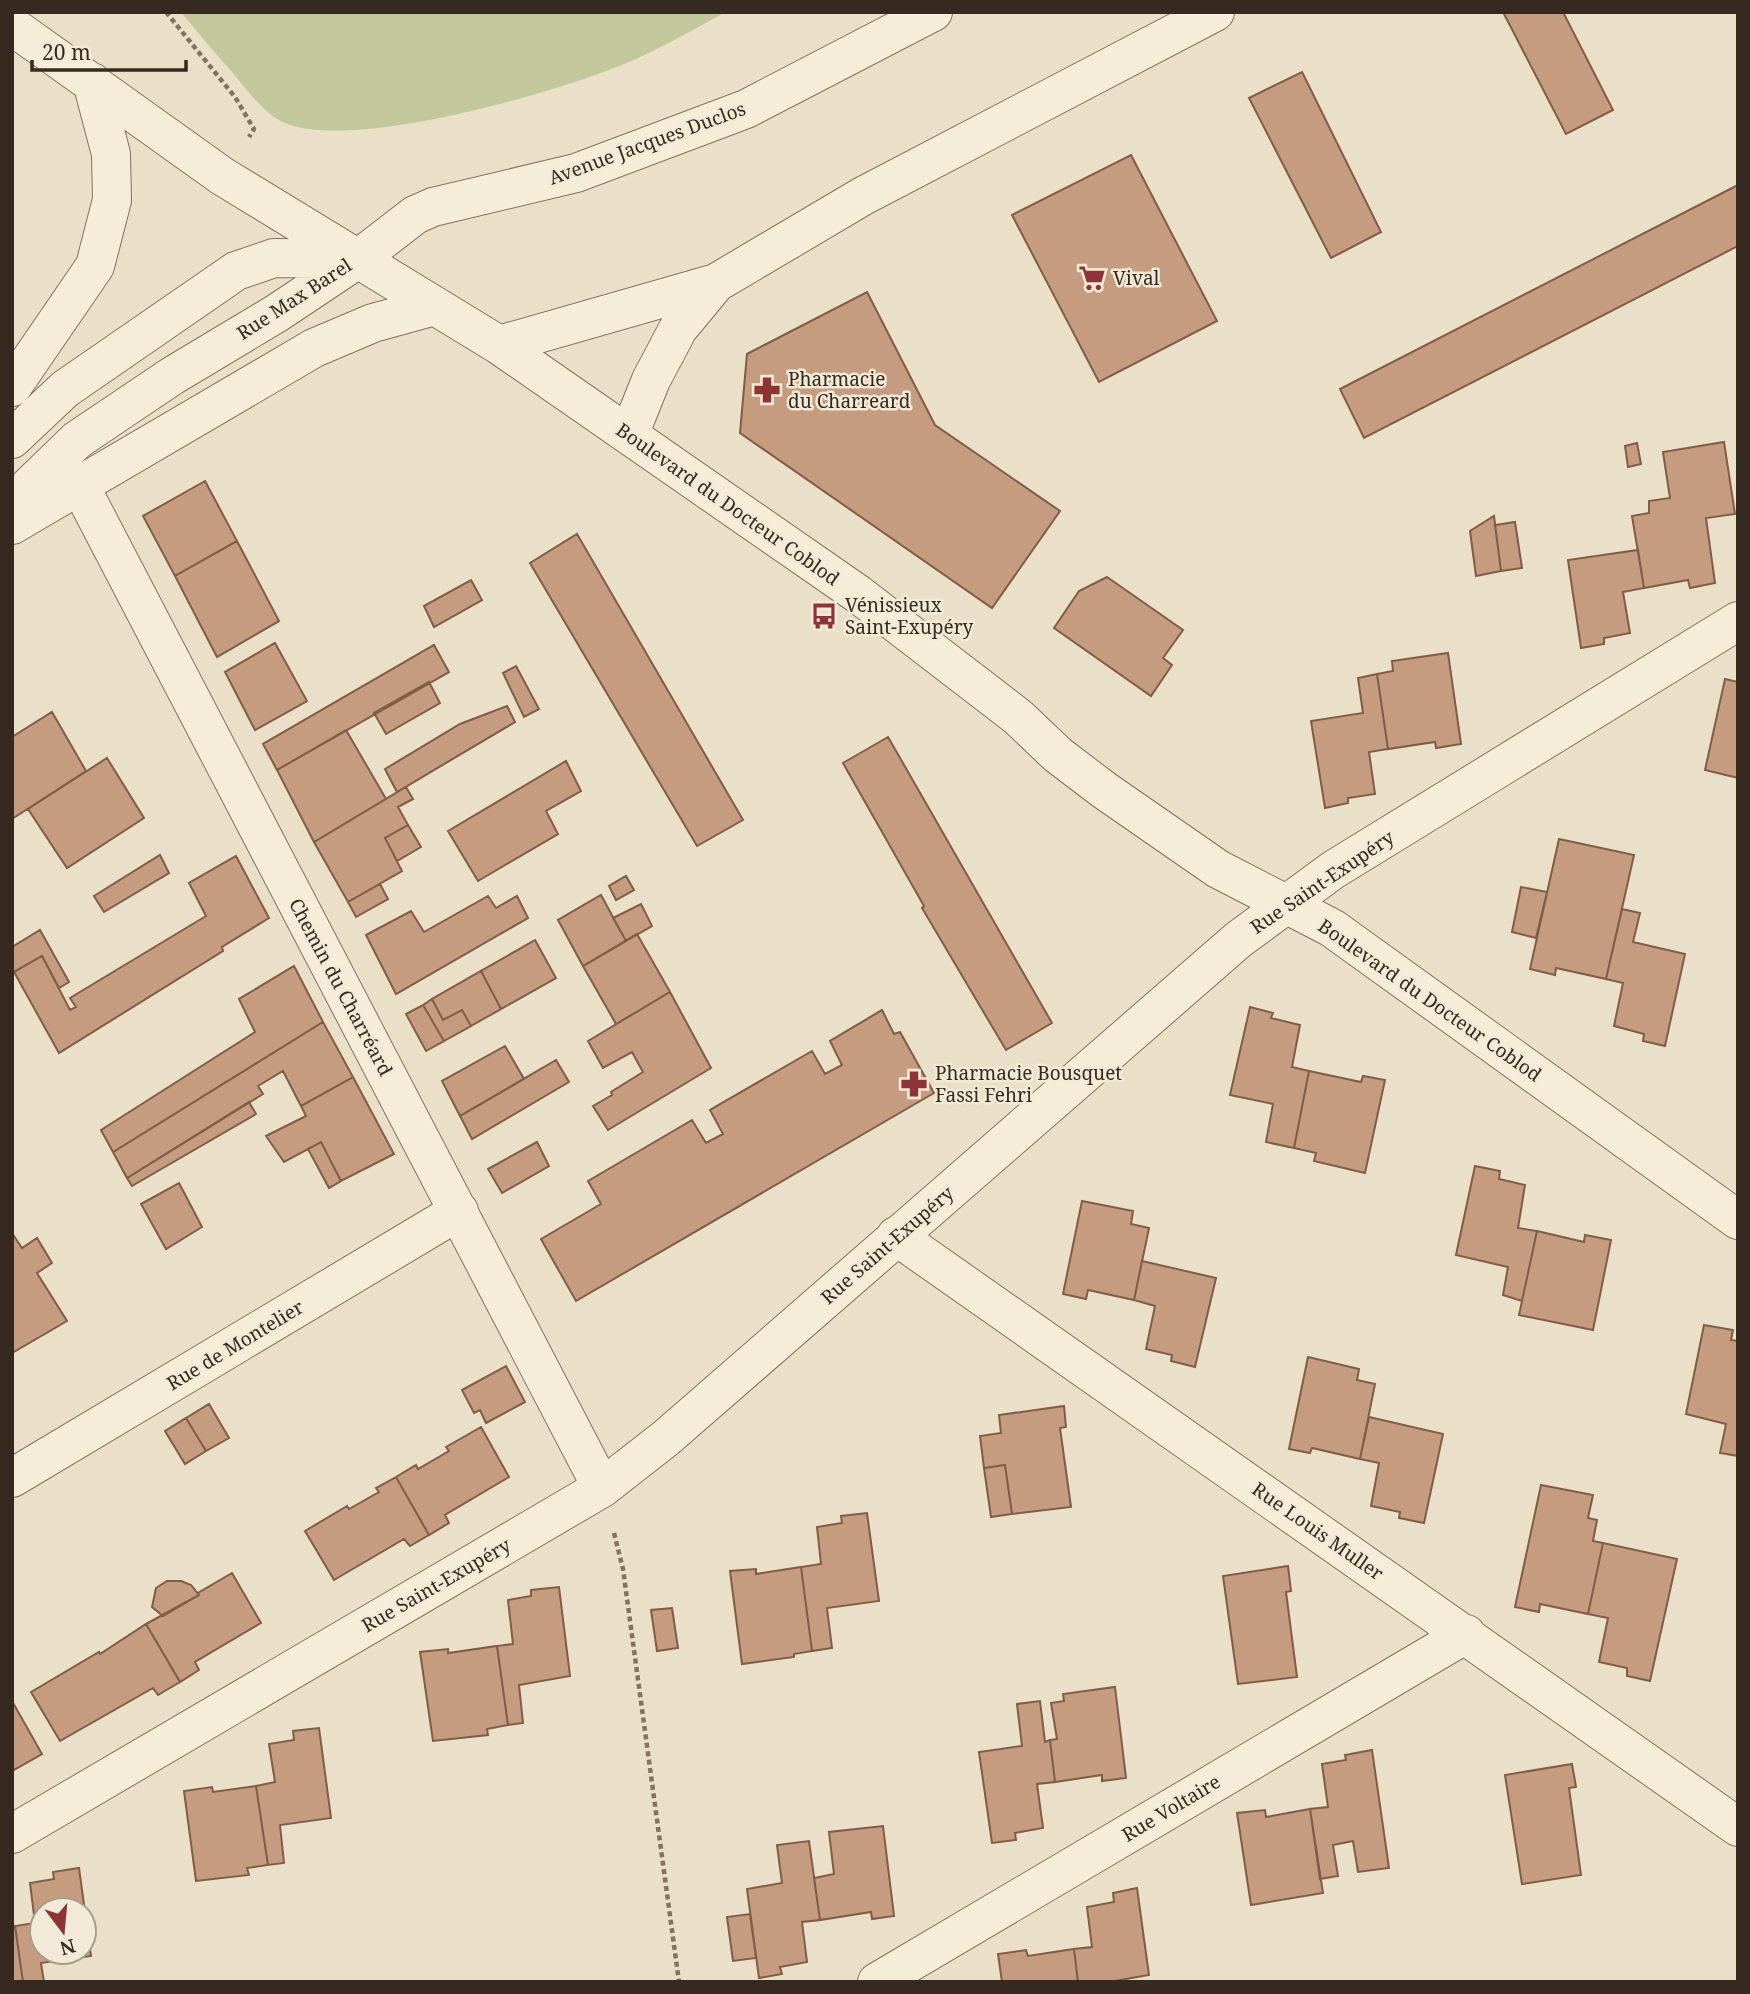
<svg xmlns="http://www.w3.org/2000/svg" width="1750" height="1994" font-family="'Noto Serif',serif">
  <rect width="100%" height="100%" fill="#eadfc7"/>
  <path fill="#c3c89c" d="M181,12H726C692,30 657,51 622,65C556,92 338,157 277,119C259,107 246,89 233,73C215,53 198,33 181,12Z"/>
  <path fill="#c59c80" stroke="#815c46" stroke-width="2" fill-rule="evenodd" d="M1503,12H1563L1613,110L1566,134Z
    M1302,72L1381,232L1331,258L1249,98Z
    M1131,155L1217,321L1099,382L1012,215Z
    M1738,185V246L1364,438L1340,389Z
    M867,292L935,425L1060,511L992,608L740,433L747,354Z
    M1724,442L1735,514L1706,518L1715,583L1690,588L1688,580L1644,588L1632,516L1649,513V501L1670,498L1663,452Z
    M1637,443L1641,464L1628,467L1625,446Z
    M205,481L237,541L175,576L143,516Z
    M1494,516L1501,571L1476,576L1470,531Z
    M1515,522L1522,568L1501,571L1495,525Z
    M577,534L743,820L697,846L530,563Z
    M237,541L279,621L217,657L175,576Z
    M1638,550L1644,588L1623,592L1630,633L1604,638V644L1581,648L1568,560Z
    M1107,577L1183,630L1163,658L1172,665L1151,696L1054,628L1079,591Z
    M471,580L482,600L434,627L424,606Z
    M275,643L307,701L255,730L225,672Z
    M434,645L449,672L277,770L263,744Z
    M1448,653L1461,744L1436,748L1435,742L1388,749L1377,674L1393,671L1392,661Z
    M516,666L539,709L524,717L503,673Z
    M1377,674L1388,749L1369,752L1375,794L1348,798V803L1325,808L1311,721L1363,713L1358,678Z
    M1725,679L1738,682V778L1705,770Z
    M429,682L440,703L386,734L374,713Z
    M507,706L515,722L397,792L385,769L460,724Z
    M52,712L86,771L12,819V737Z
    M346,730L386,799L314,842L277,770Z
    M888,737L1052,1023L1006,1050L922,908L924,906L843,763Z
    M107,758L144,818L67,868L28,809Z
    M566,761L581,791L546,811L558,834L478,881L448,831Z
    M406,787L413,799L398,807L408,825L385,838L402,871L348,902L314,842Z
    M408,825L421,847L397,861L385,838Z
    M1559,839L1634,855L1606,979L1556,968L1555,975L1530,969Z
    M160,855L169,873L104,912L94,896Z
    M236,856L269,918L222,947L223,951L59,1053L14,972L42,956L70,1010L76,1007L70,998L206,916L189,883Z
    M626,876L634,890L616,900L609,886Z
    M380,884L388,899L356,917L348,902Z
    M1521,887L1547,892L1536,938L1512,932Z
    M601,895L626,941L583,966L558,920Z
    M488,896L496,908L517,896L528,918L396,994L366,935L411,911L424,932Z
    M641,904L652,926L626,941L613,918Z
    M1622,909L1640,913L1633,942L1685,954L1665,1046L1643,1041L1644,1034L1614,1026L1623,983L1606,979Z
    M40,930L69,982L59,988L42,956L14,972L12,968V947Z
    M637,934L670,992L616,1024L583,966Z
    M535,940L556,978L501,1009L481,971Z
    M294,966L323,1022L113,1152L101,1130L255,1032L239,999Z
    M481,971L501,1009L471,1026L462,1010L443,1020L432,999Z
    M670,992L711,1068L608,1130L593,1106L612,1095L611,1092L643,1072L632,1052L603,1068L588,1041Z
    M432,999L443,1020L462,1010L471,1026L444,1041L423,1005Z
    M423,1005L444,1041L426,1051L406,1014Z
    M1250,1007L1273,1013L1271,1018L1300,1025L1292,1067L1309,1071L1294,1148L1266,1142L1273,1104L1230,1095Z
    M882,1010L894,1034L900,1032L934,1093L576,1301L541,1239L601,1204L588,1181L692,1120L706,1143L723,1134L710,1110L812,1051L825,1074L842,1065L830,1041Z
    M323,1022L353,1077L301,1106L283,1071L258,1086L263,1094L127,1178L113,1152Z
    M505,1046L524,1079L460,1116L442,1081Z
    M556,1060L569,1082L472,1139L460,1116Z
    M1309,1071L1361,1082L1363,1076L1385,1080L1365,1173L1314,1161L1316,1153L1294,1148Z
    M353,1077L394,1154L341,1181L321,1142L284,1162L266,1136L306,1116L301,1106Z
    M249,1102L256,1114L132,1186L127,1178Z
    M321,1142L341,1181L329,1188L308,1149Z
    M537,1142L549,1166L502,1193L488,1169Z
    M1475,1166L1500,1171L1499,1179L1525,1185L1518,1228L1537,1231L1522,1301L1503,1295L1508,1267L1456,1255Z
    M179,1183L202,1227L166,1249L141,1204Z
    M1082,1201L1133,1211L1131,1224L1149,1228L1134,1300L1088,1290L1086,1299L1063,1294Z
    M1537,1231L1584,1242L1585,1235L1611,1240L1593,1330L1519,1315Z
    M12,1233L22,1248L37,1238L52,1263L37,1273L67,1321L12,1353Z
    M1142,1261L1216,1278L1195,1367L1171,1361L1172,1355L1146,1349L1155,1306L1134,1300Z
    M1704,1325L1733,1330L1731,1340L1738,1341V1456L1720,1453L1726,1424L1686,1414Z
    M1308,1357L1359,1369L1357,1380L1375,1384L1360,1459L1312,1448L1310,1453L1289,1449Z
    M506,1366L525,1402L486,1423L480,1410L474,1413L462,1390Z
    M209,1404L229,1438L206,1451L186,1418Z
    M1064,1406L1066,1427L1060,1428L1071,1507L1012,1514L1005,1465L984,1468L980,1436L1001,1433L999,1415Z
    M1369,1417L1443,1434L1424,1523L1399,1518L1400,1512L1371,1506L1379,1463L1360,1459Z
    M186,1418L206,1451L185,1464L165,1431Z
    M481,1427L509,1477L445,1515L449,1523L429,1535L396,1477L416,1465L418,1469L449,1451L446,1447Z
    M1005,1465L1012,1514L991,1517L984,1468Z
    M396,1477L429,1535L410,1546L404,1539L334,1580L305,1531L347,1506L349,1509L379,1492L376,1488Z
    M1541,1485L1593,1495L1588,1518L1597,1520L1593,1541L1603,1543L1588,1614L1540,1604L1539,1612L1515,1607Z
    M867,1513L879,1601L827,1608L832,1648L812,1651L801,1567L821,1564L817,1527L842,1523L841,1516Z
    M1603,1543L1677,1559L1650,1681L1627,1676V1668L1599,1662L1608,1618L1588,1614Z
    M1288,1566L1291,1591L1286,1592L1297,1677L1238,1684L1223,1576Z
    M801,1567L812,1651L794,1654V1657L742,1664L730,1571L756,1569V1574Z
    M232,1573L261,1623L195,1662L199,1670L180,1682L146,1624L199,1595L198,1593Z
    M167,1581H181L191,1585L199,1595L163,1616L152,1607L156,1588Z
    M559,1587L570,1676L519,1685L523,1723L508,1725L497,1646L513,1644L508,1600L531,1596V1590Z
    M672,1608L678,1648L657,1651L651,1610Z
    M146,1624L180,1682L158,1695L153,1688L60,1741L31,1692L99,1652L100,1654Z
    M497,1646L508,1725L487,1729L488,1735L433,1741L420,1652L448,1649V1653Z
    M1115,1687L1126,1778L1102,1781V1775L1055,1782L1050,1740L1057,1739L1051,1703L1064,1701L1063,1694Z
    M12,1701L42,1754L12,1771Z
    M1040,1701L1045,1742L1050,1740L1055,1782L1037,1784L1043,1828L1015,1833L1016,1840L992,1843L979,1752L1022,1746L1017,1704Z
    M319,1728L331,1818L280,1825L284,1863L268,1865L256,1786L275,1782L269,1744L294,1740L293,1731Z
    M1372,1750L1389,1868L1358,1872L1353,1841L1333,1845L1338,1876L1320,1879L1310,1809L1328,1807L1322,1764L1346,1760L1345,1755Z
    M1572,1764L1576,1787L1569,1788L1581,1875L1522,1884L1505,1775Z
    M256,1786L268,1865L247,1868L249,1875L196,1881L184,1791L212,1787L213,1792Z
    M1310,1809L1323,1893L1251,1905L1237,1813L1265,1810L1266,1817Z
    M883,1826L894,1916L872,1919L871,1912L820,1920L814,1878L834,1874L829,1832Z
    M809,1841L820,1920L802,1922L807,1962L780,1967L782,1974L759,1978L747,1889L782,1883L777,1845Z
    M79,1868L91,1956L41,1963L44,1982H23L15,1926L35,1923L30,1883L54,1879L53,1872ZM42,1910H84V1952H42Z
    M1137,1888L1149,1975L1109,1982H1078L1074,1949L1092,1947L1087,1907L1114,1902L1113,1893Z
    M750,1914L756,1958L733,1961L727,1917Z
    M15,1926L23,1982H12V1927Z
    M1074,1949L1078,1982H1002L998,1954L1026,1950L1028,1956Z"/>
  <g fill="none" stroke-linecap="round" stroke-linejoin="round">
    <g stroke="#84725e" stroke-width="40">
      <path id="minor" d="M12,26L222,176L499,345L858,594L1018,717L1058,755L1104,790L1218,869L1332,928L1738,1220
        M499,345L716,283
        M12,387L95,266L112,200L111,154L92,82
        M629,435L651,380L678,329L716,283L863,196L1215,12
        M12,439L65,389L236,271L274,258L356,259
        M80,486L602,1488
        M12,503L77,440L172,376L277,313L358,259L415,215L433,207L576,173L746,109L933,12
        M12,525L314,348L373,323L435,306
        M896,1236L1738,1827
        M12,1478L459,1211
        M12,1834L602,1488L666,1438L1238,940L1333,870L1738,621
        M877,1982L1466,1634"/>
    </g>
    <path stroke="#84725e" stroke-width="4.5" stroke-dasharray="5 3.5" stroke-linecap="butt" d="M166,12L235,97L254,129L249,137
      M614,1533L623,1569L679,1982"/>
    <use href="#minor" stroke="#f6edd9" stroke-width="38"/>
  </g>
  <defs>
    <g id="supermarket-bare" transform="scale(2.1)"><path d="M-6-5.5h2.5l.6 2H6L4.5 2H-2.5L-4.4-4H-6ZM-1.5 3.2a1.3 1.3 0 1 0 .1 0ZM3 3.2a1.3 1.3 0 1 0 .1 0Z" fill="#8e3336" stroke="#f2ead6" stroke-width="2.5" paint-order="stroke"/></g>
    <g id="pharmacy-bare" transform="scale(2.1)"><path d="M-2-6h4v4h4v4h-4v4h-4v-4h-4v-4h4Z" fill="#8e3336" stroke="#f2ead6" stroke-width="2.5" paint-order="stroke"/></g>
    <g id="bus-bare" transform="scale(2.1)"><path d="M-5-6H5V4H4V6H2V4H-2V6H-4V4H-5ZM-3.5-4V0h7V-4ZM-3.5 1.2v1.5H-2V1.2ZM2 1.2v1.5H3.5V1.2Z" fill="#8e3336" stroke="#f2ead6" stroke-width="2.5" paint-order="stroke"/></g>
  </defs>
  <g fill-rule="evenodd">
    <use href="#supermarket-bare" x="1092" y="278"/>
    <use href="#pharmacy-bare" x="767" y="390"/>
    <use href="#bus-bare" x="824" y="616"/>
    <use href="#pharmacy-bare" x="914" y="1084"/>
  </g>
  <g text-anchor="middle" stroke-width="5" stroke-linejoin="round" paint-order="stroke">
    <g font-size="19" fill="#362a20" stroke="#f2ead6">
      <text transform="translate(647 143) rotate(-20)" y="7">Avenue Jacques Duclos</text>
      <text transform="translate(294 299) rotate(-33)" y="7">Rue Max Barel</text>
      <text transform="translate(728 504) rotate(35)" y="7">Boulevard du Docteur Coblod</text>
      <text transform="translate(1322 882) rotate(-34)" y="7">Rue Saint-Exupéry</text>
      <text transform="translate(341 987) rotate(62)" y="7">Chemin du Charréard</text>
      <text transform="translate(1430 1000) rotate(35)" y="7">Boulevard du Docteur Coblod</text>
      <text transform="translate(887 1245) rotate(-41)" y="7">Rue Saint-Exupéry</text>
      <text transform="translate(235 1345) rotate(-31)" y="7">Rue de Montelier</text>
      <text transform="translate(1318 1531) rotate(35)" y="7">Rue Louis Muller</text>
      <text transform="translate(436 1585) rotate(-30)" y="7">Rue Saint-Exupéry</text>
      <text transform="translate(1171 1808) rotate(-31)" y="7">Rue Voltaire</text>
    </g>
    <g font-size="19" fill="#362a20" stroke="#f2ead6" text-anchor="start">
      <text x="1113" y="285">Vival</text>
      <text x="788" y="386">Pharmacie<tspan x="788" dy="22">du Charreard</tspan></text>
      <text x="845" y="612">Vénissieux<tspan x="845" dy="22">Saint-Exupéry</tspan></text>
      <text x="935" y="1080">Pharmacie Bousquet<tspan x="935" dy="22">Fassi Fehri</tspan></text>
    </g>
  </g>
  <rect width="1750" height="1994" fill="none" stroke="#362a20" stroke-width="28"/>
  <g transform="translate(63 1931) rotate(164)"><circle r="33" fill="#f2ead6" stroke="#a79d8d" stroke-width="2"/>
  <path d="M0-5L12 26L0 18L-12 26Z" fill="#8e3336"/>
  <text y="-10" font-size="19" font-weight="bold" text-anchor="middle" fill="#362a20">N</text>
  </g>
  <path d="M32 60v10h154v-10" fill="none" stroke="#362a20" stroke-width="3.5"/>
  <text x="42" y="60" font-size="21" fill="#362a20" stroke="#f2ead6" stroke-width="5" paint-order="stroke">20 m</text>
</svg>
